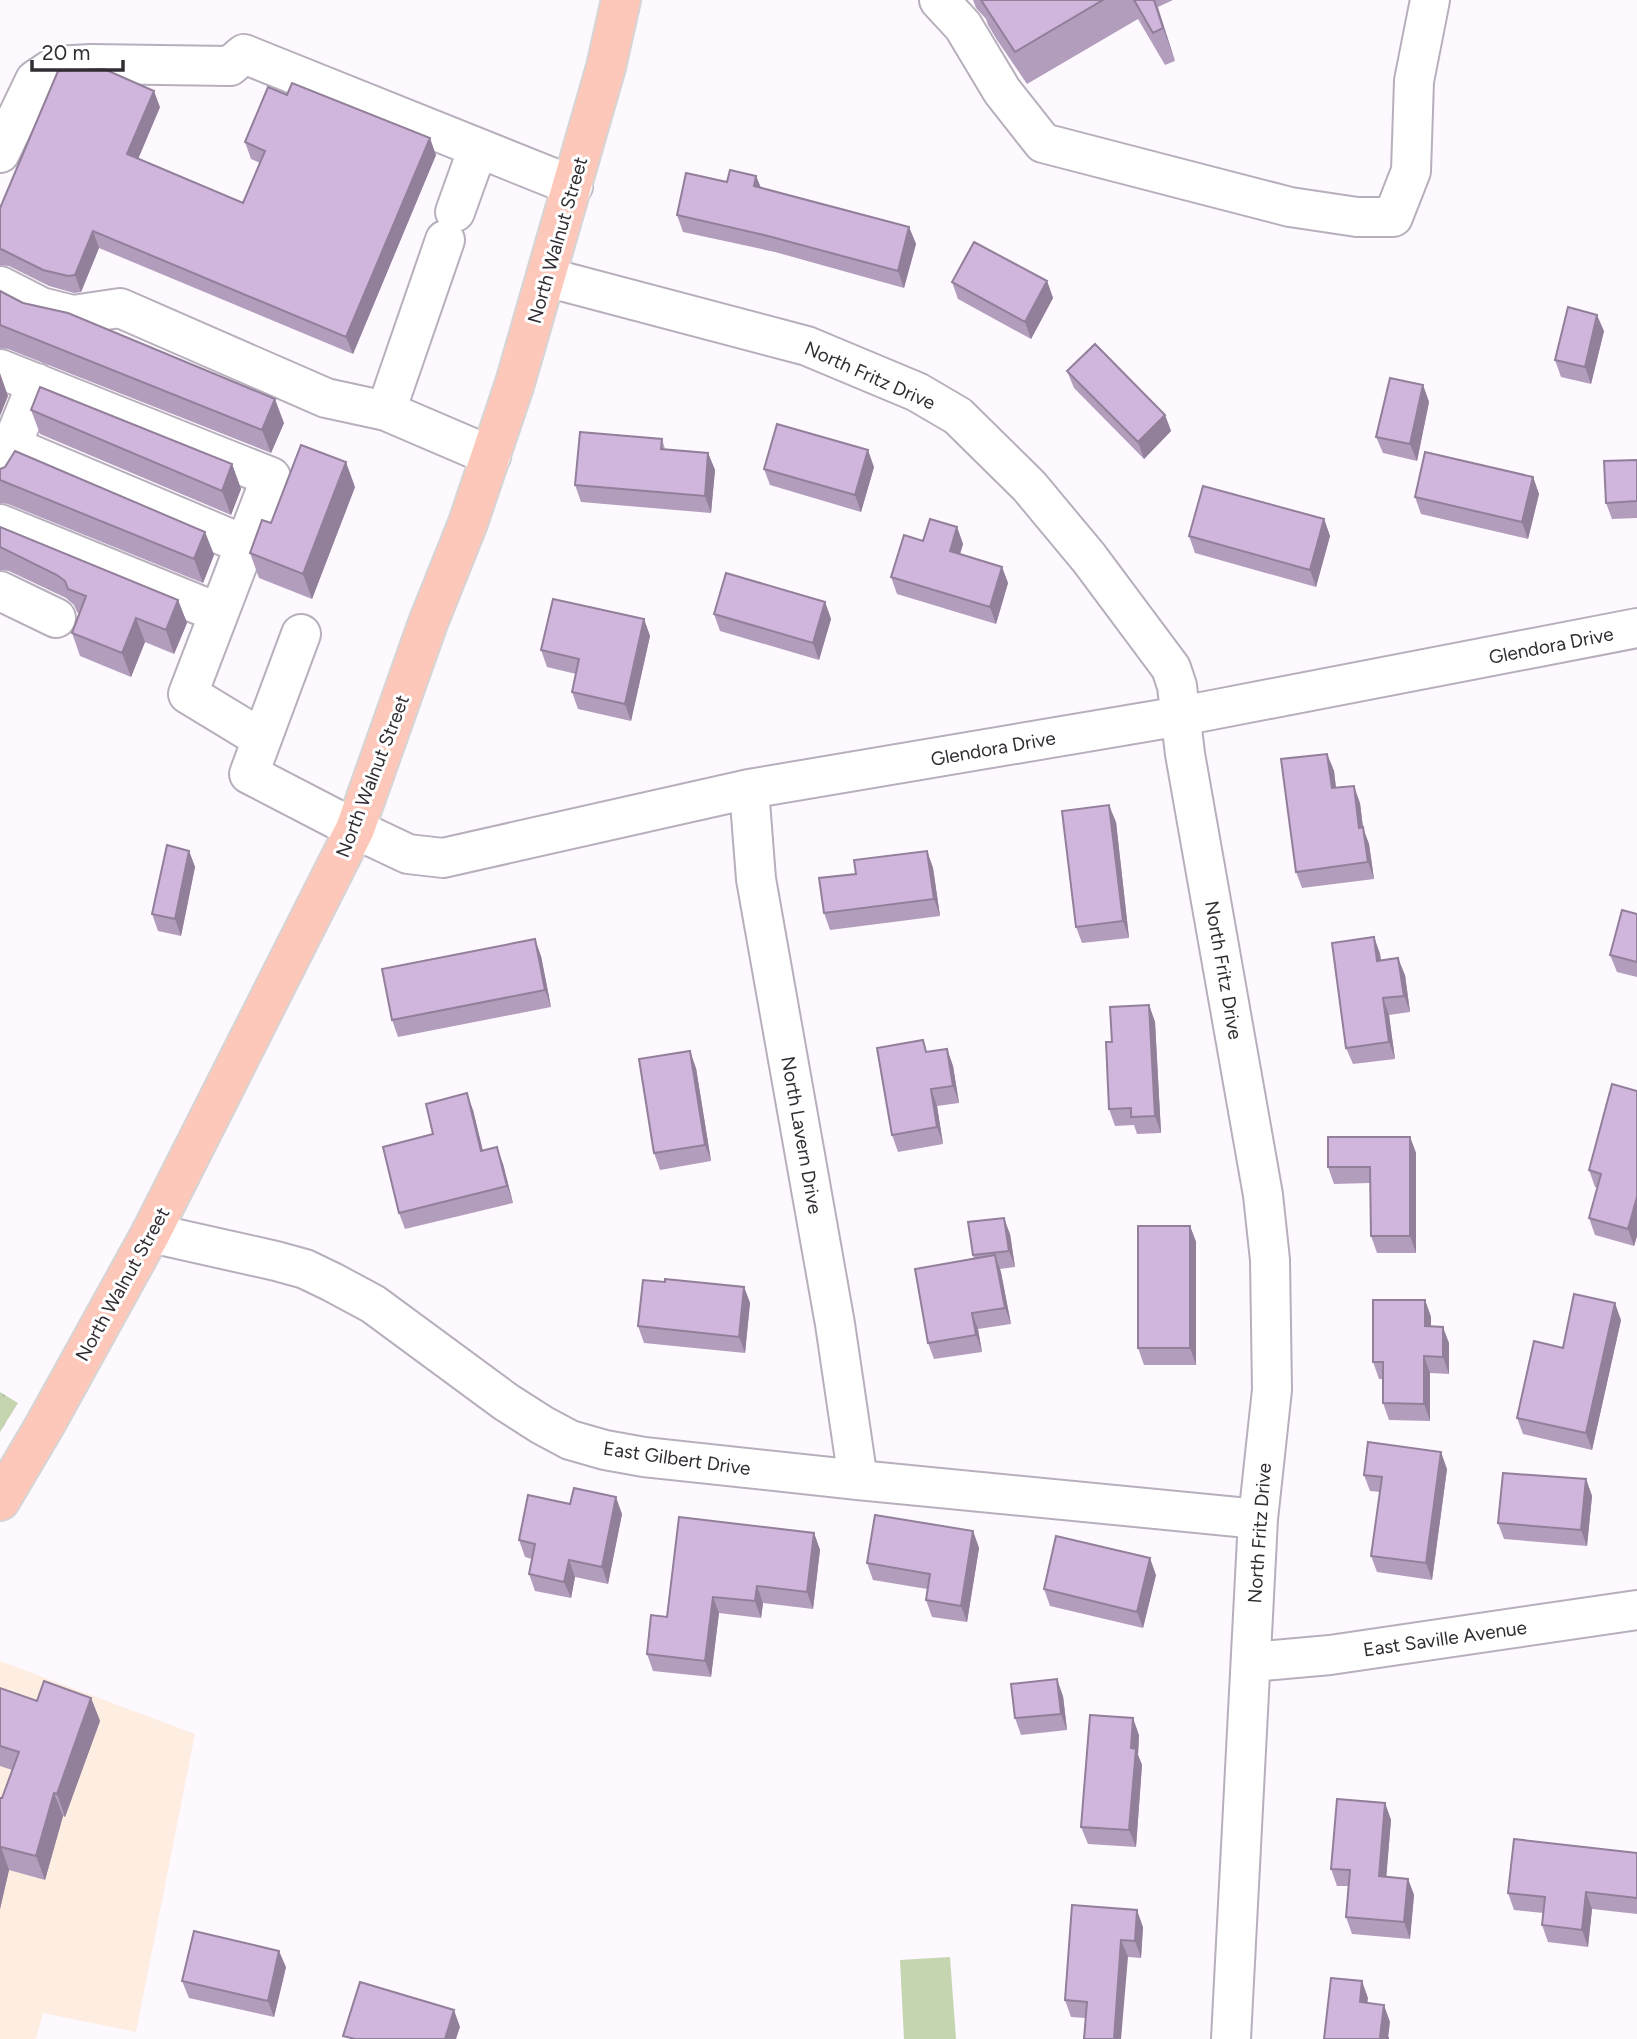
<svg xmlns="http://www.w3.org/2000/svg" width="1637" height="2039" font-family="Figtree,sans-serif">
  <defs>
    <pattern id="park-crowns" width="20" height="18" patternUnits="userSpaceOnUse" patternTransform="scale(1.75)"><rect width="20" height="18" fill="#c4d5b0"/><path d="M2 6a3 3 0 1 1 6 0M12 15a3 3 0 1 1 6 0" fill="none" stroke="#a9b798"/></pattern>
  </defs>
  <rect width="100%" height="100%" fill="#fdf9ff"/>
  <path fill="#feede1" d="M0,1661L195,1734L136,2032L43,2013L36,2039H0Z"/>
  <path fill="url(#park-crowns)" d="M0,1392L18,1403L0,1432Z"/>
  <path fill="#c4d5b0" d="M950,1957L956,2039H904L900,1960Z"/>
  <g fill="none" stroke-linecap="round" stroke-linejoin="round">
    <g stroke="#b8afbd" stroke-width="42">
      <path id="minor" d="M939,0L963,26L1002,91L1043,143L1290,207L1357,217H1393L1411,171L1414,81L1430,0
        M0,153L35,80L56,66L91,64L230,66L244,54L573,186
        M455,212L478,148
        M546,277L807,346L917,392L958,416L1029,486L1089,558L1171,668L1177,686L1185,754L1263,1195L1270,1260L1272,1390L1258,1519L1231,2039
        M0,286L41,307L73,315L120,308L326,398L386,411L491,456
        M0,369L271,477L188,694L262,739
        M386,411L445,240
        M11,446L245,545
        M0,474L37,383
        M0,524L219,613
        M0,591L56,618
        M301,634L249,774L355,829L408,854L443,858L749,789L1181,716L1637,628
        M749,789L756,879L835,1324L858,1480
        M151,1233L276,1261L305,1269L332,1282L373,1304L506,1402L542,1425L570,1440L605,1450L644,1457L858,1480L1258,1519
        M1252,1662L1330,1655L1637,1610"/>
    </g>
    <g stroke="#d6d5d6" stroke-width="42">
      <path id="major" d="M0,1501L45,1425L151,1233L355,829L428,623L468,523L515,383L606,67L621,0"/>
    </g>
    <use href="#minor" stroke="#fff" stroke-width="38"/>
    <use href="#major" stroke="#fdc8b9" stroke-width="38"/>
  </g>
  <path fill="#b39dbd" d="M973,0H1173L1158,7L1175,61L1165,65L1138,19L1027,84L997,40L988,25L986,19L976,8Z
    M160,107L138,159L243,203L260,163L251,159L245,142L436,155L353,354L99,248L81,292L74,293L49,286L9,266L0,265V208Z
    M756,176L761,188L909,227L916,244L904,288L775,252L683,232L677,215L727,182Z
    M1047,281L1053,298L1031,339L958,299L952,282Z
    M0,291L23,303L284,423L271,453L8,349L0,348Z
    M1604,331L1591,384L1561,377L1555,360Z
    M1067,371L1165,415L1171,431L1144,459L1074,388Z
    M1423,385L1429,402L1417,461L1383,453L1376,437Z
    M31,410L232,464L241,489L231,515L40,434Z
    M662,439L665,449L708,453L715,470L711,513L581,502L575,485Z
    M1637,460V518L1612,519L1606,503Z
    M874,467L861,512L770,485L764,469Z
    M0,469L205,532L214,555L203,583L8,504L0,503Z
    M1533,477L1539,494L1528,539L1421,514L1415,497Z
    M355,487L312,599L259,578L250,553L271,523Z
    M1324,519L1330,536L1316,587L1195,553L1189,536Z
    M0,527L178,600L187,623L174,654L145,642L131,677L80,656L72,633L79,614L77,612L74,605L66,598L9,571L0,570Z
    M957,527L963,544L960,554L1002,567L1008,583L996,624L897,594L891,577L923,541Z
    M825,602L831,619L819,660L720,631L714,614Z
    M644,619L650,636L631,721L578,709L572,692L576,674L547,667L541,650Z
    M1327,754L1334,771L1336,788L1360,803L1363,828L1369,844L1374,879L1302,888L1296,872Z
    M1116,822L1129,938L1082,943L1076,927Z
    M189,851L195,867L181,936L158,931L152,914Z
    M927,851L933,868L940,916L830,930L824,913Z
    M1637,914V977L1617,972L1610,955Z
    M1374,937L1380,954L1381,960L1405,975L1410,1012L1389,1015L1395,1059L1353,1064L1346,1048Z
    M541,956L551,1007L398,1037L392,1020Z
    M1149,1005L1155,1022L1161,1133L1137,1134L1134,1125L1115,1126L1109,1109L1112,1042Z
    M947,1049L953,1066L959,1103L937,1106L943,1144L898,1152L892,1135L928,1052Z
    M696,1068L711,1161L660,1170L654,1153Z
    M1637,1091V1236L1634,1246L1595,1235L1589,1218L1598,1188L1595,1187L1589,1170Z
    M473,1110L483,1151L503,1164L513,1203L405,1229L399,1213L433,1134Z
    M1410,1137L1416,1153V1253H1377L1371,1236L1370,1183L1334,1184L1328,1167Z
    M1190,1226L1196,1242V1365H1144L1138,1348Z
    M1010,1234L1015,1267L1000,1269L1011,1324L978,1329L982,1352L934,1359L928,1343L974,1259L973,1255Z
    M665,1282L744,1287L750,1303L745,1353L644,1343L638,1326Z
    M1425,1300L1431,1317V1326L1449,1343V1374L1430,1373V1421L1389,1420L1383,1403V1379H1379L1373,1362Z
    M1621,1320L1592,1450L1523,1434L1517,1418L1563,1348Z
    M1447,1469L1432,1580L1377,1572L1371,1556L1380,1492L1370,1491L1364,1475Z
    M1586,1479L1592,1496L1587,1546L1504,1539L1498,1523Z
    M622,1514L608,1584L575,1577L571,1598L535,1591L529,1574L532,1559L525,1557L519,1540Z
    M973,1531L979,1548L967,1622L932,1617L926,1600L927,1589L873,1580L867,1563Z
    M814,1533L820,1550L813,1609L763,1603L761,1618L719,1613L711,1677L653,1671L647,1654L667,1617Z
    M1156,1575L1143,1628L1050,1606L1044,1589Z
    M0,1688L37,1701L91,1698L100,1721L65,1817L63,1816L45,1880L9,1870L0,1909V1798H2L12,1770L0,1766Z
    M1063,1696L1067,1730L1021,1735L1015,1718Z
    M1139,1735L1138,1755L1142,1765L1136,1847L1088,1844L1081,1827Z
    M1385,1803L1391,1820L1386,1877L1408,1879L1414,1895L1410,1939L1352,1934L1346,1917L1348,1886H1337L1331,1869Z
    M1637,1853V1914L1592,1909L1588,1947L1548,1942L1542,1925L1543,1913L1514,1910L1508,1893Z
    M1072,1905L1143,1927L1141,1958L1128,1957L1085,2018L1071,2017L1065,2000Z
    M286,1967L274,2017L189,1998L182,1981Z"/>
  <path fill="#927f9a" d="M1154,0H1155L1175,61L1163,28Z
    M154,91L160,107L133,171L127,154Z
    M430,138L436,155L353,354L346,337Z
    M756,176L763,193L754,186Z
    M909,227L916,244L904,288L898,271Z
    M93,231L99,248L81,292L75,275Z
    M1047,281L1053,298L1031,339L1025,322Z
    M1597,315L1604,331L1591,384L1585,367Z
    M0,373L8,396L0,416Z
    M1423,385L1429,402L1417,461L1410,444Z
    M275,399L284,423L271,453L262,430Z
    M1165,415L1171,431L1144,459L1138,442Z
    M868,450L874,467L861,512L855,495Z
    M708,453L715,470L711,513L705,496Z
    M346,462L355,487L312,599L303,574Z
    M232,464L241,489L231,515L222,491Z
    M1533,477L1539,494L1528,539L1522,522Z
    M1324,519L1330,536L1316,587L1310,570Z
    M957,527L963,544L956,567L950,551Z
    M205,532L214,555L203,583L194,559Z
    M1002,567L1008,583L996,624L990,607Z
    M178,600L187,623L174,654L166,630Z
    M825,602L831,619L819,660L813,643Z
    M136,618L145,642L131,677L122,653Z
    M644,619L650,636L631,721L625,704Z
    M1327,754L1334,771L1338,805L1332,788Z
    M1354,786L1360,803L1363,828L1369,844L1374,879L1368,862L1359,828Z
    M1109,805L1116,822L1129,938L1123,921Z
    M189,851L195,867L181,936L175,919Z
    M927,851L933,868L940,916L934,899Z
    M1374,937L1380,954L1383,978L1377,961Z
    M535,939L541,956L551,1007L545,990Z
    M1398,958L1405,975L1410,1012L1404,996Z
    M1383,998L1389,1015L1395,1059L1389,1042Z
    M1149,1005L1155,1022L1161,1133L1155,1116Z
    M947,1049L953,1066L959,1103L953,1086Z
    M690,1051L696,1068L711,1161L705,1145Z
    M931,1089L937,1106L943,1144L937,1127Z
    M467,1093L473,1110L487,1168L481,1151Z
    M1410,1137L1416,1153V1253L1410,1236Z
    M497,1147L503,1164L513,1203L507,1186Z
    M1637,1197V1236L1634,1246L1628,1229Z
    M1004,1218L1010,1234L1015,1267L1009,1251Z
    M1190,1226L1196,1242V1365L1190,1348Z
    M995,1255L1001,1272L1011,1324L1005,1308Z
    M744,1287L750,1303L745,1353L739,1337Z
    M1425,1300L1431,1317V1343L1425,1326Z
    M1615,1303L1621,1320L1592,1450L1586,1433Z
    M972,1313L978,1329L982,1352L976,1335Z
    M1443,1327L1449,1343V1374L1443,1357Z
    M1424,1356L1430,1373V1421L1424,1404Z
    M1441,1452L1447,1469L1432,1580L1426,1563Z
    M1586,1479L1592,1496L1587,1546L1581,1530Z
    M616,1497L622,1514L608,1584L602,1567Z
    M973,1531L979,1548L967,1622L961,1606Z
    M814,1533L820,1550L813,1609L807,1592Z
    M1150,1558L1156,1575L1143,1628L1137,1612Z
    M569,1560L575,1577L571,1598L564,1582Z
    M757,1586L763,1603L761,1618L755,1601Z
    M713,1597L719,1613L711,1677L705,1661Z
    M1057,1679L1063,1696L1067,1730L1061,1714Z
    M91,1698L100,1721L65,1817L57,1794Z
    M1133,1718L1139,1735L1138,1755L1142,1765L1136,1847L1129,1830L1131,1748Z
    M54,1793L63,1816L45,1880L36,1856Z
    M1385,1803L1391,1820L1385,1893L1379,1876Z
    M1,1847L9,1870L0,1909V1850Z
    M1408,1879L1414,1895L1410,1939L1404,1922Z
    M1586,1892L1592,1909L1588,1947L1582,1930Z
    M1137,1910L1143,1927L1141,1958L1135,1941Z
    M1121,1940L1128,1957L1121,2039H1114Z
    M279,1951L286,1967L274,2017L268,2001Z
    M1362,1981L1368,1998L1366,2019L1360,2002Z
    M1384,2005L1390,2022L1388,2039L1380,2037Z
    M454,2010L460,2027L456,2039H445Z"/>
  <path fill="#d0b6dc" stroke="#927f9a" stroke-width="2" d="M981,0H1103L1015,52Z
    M1134,0H1154L1163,28L1153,33Z
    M104,69L154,91L127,154L243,203L265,151L245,142L268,87L287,95L292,83L430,138L346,337L93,231L75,275L68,276L43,270L3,250L0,249V208L58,71Z
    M730,170L756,176L754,186L909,227L898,271L768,236L677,215L686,173L727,182Z
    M974,242L1047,281L1025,322L952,282Z
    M0,291L23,303L68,313L275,399L262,430L0,325Z
    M1568,307L1597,315L1585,367L1555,360Z
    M1095,344L1165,415L1138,442L1067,371Z
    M1390,378L1423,385L1410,444L1376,437Z
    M40,387L232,464L222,491L31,410Z
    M777,424L868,450L855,495L764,469Z
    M580,432L662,439L661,449L708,453L705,496L575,485Z
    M301,445L346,462L303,574L250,553L262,520L271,523Z
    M15,451L205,532L194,559L0,480V469L5,467Z
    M1425,452L1533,477L1522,522L1415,497Z
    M1637,460V501L1606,503L1604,461Z
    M1203,486L1324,519L1310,570L1189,536Z
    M930,519L957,527L950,551L1002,567L990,607L891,577L904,535L923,541Z
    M0,527L178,600L166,630L136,618L122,653L72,633L86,596L68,589L65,581L57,575L0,547Z
    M726,573L825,602L813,643L714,614Z
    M553,599L644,619L625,704L572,692L579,659L541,650Z
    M1327,754L1332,788L1354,786L1359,828L1363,827L1368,862L1296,872L1281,759Z
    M1109,805L1123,921L1076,927L1062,811Z
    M167,845L189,851L175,919L152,914Z
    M927,851L934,899L824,913L819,878L856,874L854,860Z
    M1622,910L1637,914V962L1610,955Z
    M1374,937L1377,961L1398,958L1404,996L1383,998L1389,1042L1346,1048L1332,943Z
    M535,939L545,990L392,1020L382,969Z
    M1149,1005L1155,1116L1131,1117V1108L1109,1109L1106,1042H1112L1110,1007Z
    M923,1040L926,1052L947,1049L953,1086L931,1089L937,1127L892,1135L877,1048Z
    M690,1051L705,1145L654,1153L639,1059Z
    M1612,1084L1637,1091V1197L1628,1229L1589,1218L1601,1174L1589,1170Z
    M467,1093L481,1151L497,1147L507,1186L399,1213L383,1147L433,1134L426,1104Z
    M1328,1137H1410V1236H1371L1370,1167H1328Z
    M1004,1218L1009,1251L973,1255L968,1222Z
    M1138,1226H1190V1348H1138Z
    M995,1255L1005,1308L972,1313L976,1335L928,1343L915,1269Z
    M665,1279L744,1287L739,1337L638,1326L643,1280L665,1282Z
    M1574,1294L1615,1303L1586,1433L1517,1418L1534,1341L1563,1348Z
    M1373,1300H1425V1326L1443,1327V1357L1424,1356V1404L1383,1403V1362H1373Z
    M1368,1442L1441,1452L1426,1563L1371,1556L1382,1477L1364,1475Z
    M1503,1473L1586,1479L1581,1530L1498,1523Z
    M574,1488L616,1497L602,1567L569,1560L564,1582L529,1574L535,1544L519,1540L528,1495L570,1504Z
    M875,1515L973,1531L961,1606L926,1600L930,1574L867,1563Z
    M679,1517L814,1533L807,1592L757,1586L755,1601L713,1597L705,1661L647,1654L651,1615L667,1617Z
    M1056,1536L1150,1558L1137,1612L1044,1589Z
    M1057,1679L1061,1714L1015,1718L1011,1684Z
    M44,1681L91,1698L57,1794L54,1793L36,1856L1,1847L0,1850V1798H2L19,1752L0,1746V1688L37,1701Z
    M1090,1715L1133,1718L1131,1748L1136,1749L1129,1830L1081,1827Z
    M1337,1799L1385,1803L1379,1876L1408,1879L1404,1922L1346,1917L1350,1870L1331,1869Z
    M1514,1839L1637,1853V1898L1586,1892L1582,1930L1542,1925L1545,1897L1508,1893Z
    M1072,1905L1137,1910L1135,1941L1121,1940L1114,2039H1084L1087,2002L1065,2000Z
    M194,1931L279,1951L268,2001L182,1981Z
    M1331,1978L1362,1981L1360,2002L1384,2005L1380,2037L1388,2038V2039H1324Z
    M360,1982L454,2010L445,2039H355L343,2036Z"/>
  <g text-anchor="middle" stroke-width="6" stroke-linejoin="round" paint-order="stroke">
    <g font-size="19" fill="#312d33" stroke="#fff">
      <text transform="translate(557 240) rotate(-74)" y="7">North Walnut Street</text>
      <text transform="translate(870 375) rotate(24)" y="7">North Fritz Drive</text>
      <text transform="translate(1551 645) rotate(-11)" y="7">Glendora Drive</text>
      <text transform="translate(993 748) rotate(-10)" y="7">Glendora Drive</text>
      <text transform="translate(372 776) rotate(-69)" y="7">North Walnut Street</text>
      <text transform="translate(1224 970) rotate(80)" y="7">North Fritz Drive</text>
      <text transform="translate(802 1135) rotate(80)" y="7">North Lavern Drive</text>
      <text transform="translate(122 1284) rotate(-61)" y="7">North Walnut Street</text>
      <text transform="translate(677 1458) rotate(8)" y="7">East Gilbert Drive</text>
      <text transform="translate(1259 1533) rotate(-86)" y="7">North Fritz Drive</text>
      <text transform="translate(1445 1638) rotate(-8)" y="7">East Saville Avenue</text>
    </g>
  </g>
  <path d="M32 60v10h91v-10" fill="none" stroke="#312d33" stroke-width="3.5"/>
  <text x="42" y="60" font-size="21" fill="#312d33" stroke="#ffffff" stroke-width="5" paint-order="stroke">20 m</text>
</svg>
